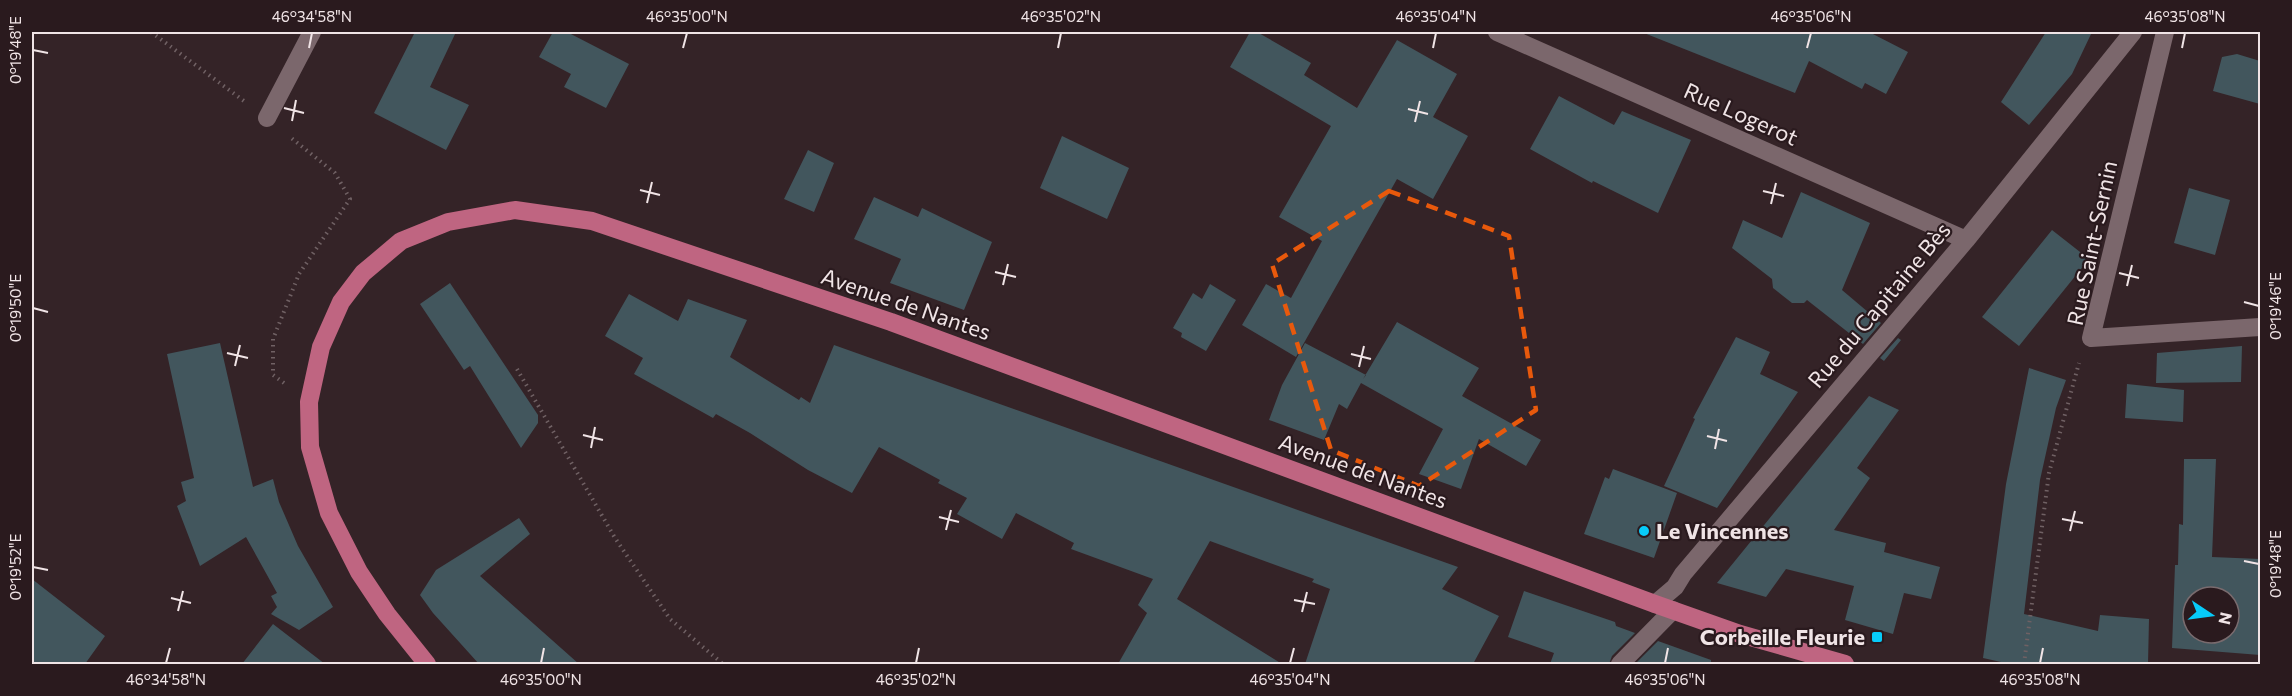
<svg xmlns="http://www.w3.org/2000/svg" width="2292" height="696" font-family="Commissioner,sans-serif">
  <rect width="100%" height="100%" fill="#342327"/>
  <path fill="#42565d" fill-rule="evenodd" d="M415,32H456L430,87L469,105L446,150L374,113Z
    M553,32H567L629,64L606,108L564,87L571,74L539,57Z
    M1250,32H1257L1311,63L1304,75L1357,108L1397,40L1457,74L1433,117L1468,136L1433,199L1397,179L1296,357L1242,325L1266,284L1291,298L1322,241L1279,217L1331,126L1230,67Z
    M1644,32H1869L1908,52L1886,94L1865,83L1862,89L1809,61L1795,93L1644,33Z
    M2046,32H2092L2072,74L2029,125L2001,102Z
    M2237,54L2260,61V104L2213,91L2222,57Z
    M1559,96L1614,125L1622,111L1691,140L1658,213L1593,181L1592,183L1530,149Z
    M1062,136L1129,168L1107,219L1040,188Z
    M808,150L834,163L814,212L784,199Z
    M2189,188L2230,200L2215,255L2174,243Z
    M1801,192L1870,223L1842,290L1881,323L1863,344L1807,300L1804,303H1792L1773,288L1772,279L1732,248L1743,220L1782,238Z
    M874,197L918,217L922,208L992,242L964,310L890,283L901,259L854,239Z
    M2052,230L2089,259L2019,346L1982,317Z
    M450,283L538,415V423L521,448L470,366L464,370L420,304Z
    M1210,284L1236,300L1206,351L1181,337L1182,333L1173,328L1193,293L1202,299Z
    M629,294L678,321L688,299L747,320L730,357L799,400L801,397L810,403L834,345L1458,567L1442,589L1499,616L1473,664H1305L1330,589L1312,582L1314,579L1210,541L1177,599L1282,664H1118L1147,613L1138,605L1153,579L1071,549L1074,543L1016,513L1002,539L957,514L967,498L938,483L940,480L879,447L852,493L808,470L750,433L716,414L713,418L634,374L643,358L605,336Z
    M1397,322L1479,368L1462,396L1541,440L1526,466L1479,439L1461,489L1419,474L1443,429L1361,383L1347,409L1339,404L1324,440L1269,420L1282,385L1305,343L1366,375L1363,379Z
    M1736,337L1770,352L1760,374L1798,392L1717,508L1664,486L1695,419L1693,418Z
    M1898,338L1901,340L1884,361L1880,358Z
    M220,343L253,487L273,479L279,502L298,546L333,607L299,630L271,614L277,607L271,596L277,593L246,537L200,566L177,506L186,501L181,482L194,478L167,354Z
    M2242,346L2241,382L2156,383L2157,353Z
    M2029,368L2066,380L2056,408L2040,480L2024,614L2098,631L2100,615L2149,619L2148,664H2010L1983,658L2006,484Z
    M2127,384L2184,390L2183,422L2125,418Z
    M1869,396L1899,410L1857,468L1870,478L1834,530L1886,543L1884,552L1940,567L1931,599L1904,593L1893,634L1845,620L1854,586L1786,569L1766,597L1717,583Z
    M2184,459H2216L2212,557L2260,559V655L2172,648L2175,565H2178L2179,524L2183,525ZM2193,597H2229V633H2193Z
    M1613,469L1677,493L1654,558L1584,534L1605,477L1609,479Z
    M519,518L530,534L480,576L579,664H479L433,613L420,595L436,570Z
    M32,579L105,636L85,664H32Z
    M1524,591L1615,622L1616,626L1635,633L1612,656L1609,664H1550L1554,653L1508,637Z
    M273,624L325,664H242Z
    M1658,641L1711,660V664H1635Z"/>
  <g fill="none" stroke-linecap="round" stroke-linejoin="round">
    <path stroke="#706164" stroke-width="4" stroke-dasharray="1.5 4.5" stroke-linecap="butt" d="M151,32L244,101
      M517,369L615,538L670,619L723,664
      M284,383L273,375V339L299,274L350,199L335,173L290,137
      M2024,664L2049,473L2079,363"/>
    <path stroke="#7b676c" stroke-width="18" d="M1497,32L1966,240
      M2165,32L2091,338L2260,327
      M267,118L312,32
      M1655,604L1675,587L1683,574L1966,240L2133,32
      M1620,664L1673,610"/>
    <path stroke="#bf6581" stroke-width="18" d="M427,664L387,614L359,572L329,513L310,447L309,402L321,347L341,302L363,273L401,241L448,222L515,210L592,221L891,322L1655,604L1740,634L1845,664"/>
  </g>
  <path fill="none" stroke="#e8590c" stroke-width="4.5" stroke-dasharray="12 8" stroke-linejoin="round" d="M1389,191L1509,236L1536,410L1419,486L1331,450L1272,264Z"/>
  <path fill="none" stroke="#f0e4e6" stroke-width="2" d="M309,48L312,33M683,48L687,33M1058,48L1061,33M1433,48L1436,33M1807,48L1811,33M2182,48L2185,33M33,50L48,53M284,108L304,113M1408,109L1428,114M292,121L296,100M1415,122L1420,101M640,190L660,195M1763,191L1784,196M647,203L652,182M1771,204L1776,183M995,272L1016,277M2119,273L2139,278M1003,285L1008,264M2127,286L2132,265M2244,302L2259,306M33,308L48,312M227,353L248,358M1351,354L1371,359M235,366L240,345M1359,367L1364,346M583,435L603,440M1707,436L1727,441M591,448L595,427M1715,449L1719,429M939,517L959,522M2062,519L2083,523M946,530L951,510M2070,531L2075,511M2244,561L2259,564M33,567L48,570M171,598L191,603M1294,600L1315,604M178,611L183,591M1302,612L1307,592M166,663L170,648M541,663L544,648M916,663L919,648M1290,663L1294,648M1665,663L1668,648M2040,663L2043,648"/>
  <g fill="#07cbf9" stroke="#2a1a1e" stroke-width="2">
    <circle cx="1644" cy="531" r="6"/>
    <rect x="1871" y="631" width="12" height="12" rx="3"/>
  </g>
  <g text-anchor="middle" stroke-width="4.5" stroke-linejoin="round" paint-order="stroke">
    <g font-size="22" fill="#f0e4e6" stroke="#2a1a1e">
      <text transform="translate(1741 114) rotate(24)" y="8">Rue Logerot</text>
      <text transform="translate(2092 243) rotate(-78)" y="8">Rue Saint-Sernin</text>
      <text transform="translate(906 304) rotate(19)" y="8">Avenue de Nantes</text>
      <text transform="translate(1879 305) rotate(-50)" y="8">Rue du Capitaine Bès</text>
      <text transform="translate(1363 471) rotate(20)" y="8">Avenue de Nantes</text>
    </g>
    <g font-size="22" font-weight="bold" fill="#f0e4e6" stroke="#2a1a1e" text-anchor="start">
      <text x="1656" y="539">Le Vincennes</text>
      <text x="1865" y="645" text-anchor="end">Corbeille Fleurie</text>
    </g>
  </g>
  <rect width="2292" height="696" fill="none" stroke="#2a1a1e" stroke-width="66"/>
  <g transform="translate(2211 615) rotate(103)"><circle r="28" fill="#2a1a1e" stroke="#796b6e" stroke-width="1.5"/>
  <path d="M0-4.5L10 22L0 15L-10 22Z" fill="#07cbf9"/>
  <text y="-9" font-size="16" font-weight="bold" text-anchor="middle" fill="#f0e4e6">N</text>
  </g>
  <rect x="33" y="33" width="2226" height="630" fill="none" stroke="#f0e4e6" stroke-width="2"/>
  <g font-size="15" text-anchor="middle" fill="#f0e4e6">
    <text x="312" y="22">46°34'58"N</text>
    <text x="687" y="22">46°35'00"N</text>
    <text x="1061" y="22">46°35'02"N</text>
    <text x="1436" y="22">46°35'04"N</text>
    <text x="1811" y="22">46°35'06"N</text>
    <text x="2185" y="22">46°35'08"N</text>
    <text transform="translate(16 50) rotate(-90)" y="5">0°19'48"E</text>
    <text transform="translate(2276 306) rotate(-90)" y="5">0°19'46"E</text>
    <text transform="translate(16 308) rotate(-90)" y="5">0°19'50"E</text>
    <text transform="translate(2276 564) rotate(-90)" y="5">0°19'48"E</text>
    <text transform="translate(16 567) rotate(-90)" y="5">0°19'52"E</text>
    <text x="166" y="685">46°34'58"N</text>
    <text x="541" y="685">46°35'00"N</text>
    <text x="916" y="685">46°35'02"N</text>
    <text x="1290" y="685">46°35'04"N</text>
    <text x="1665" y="685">46°35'06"N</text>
    <text x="2040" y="685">46°35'08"N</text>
  </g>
</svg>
